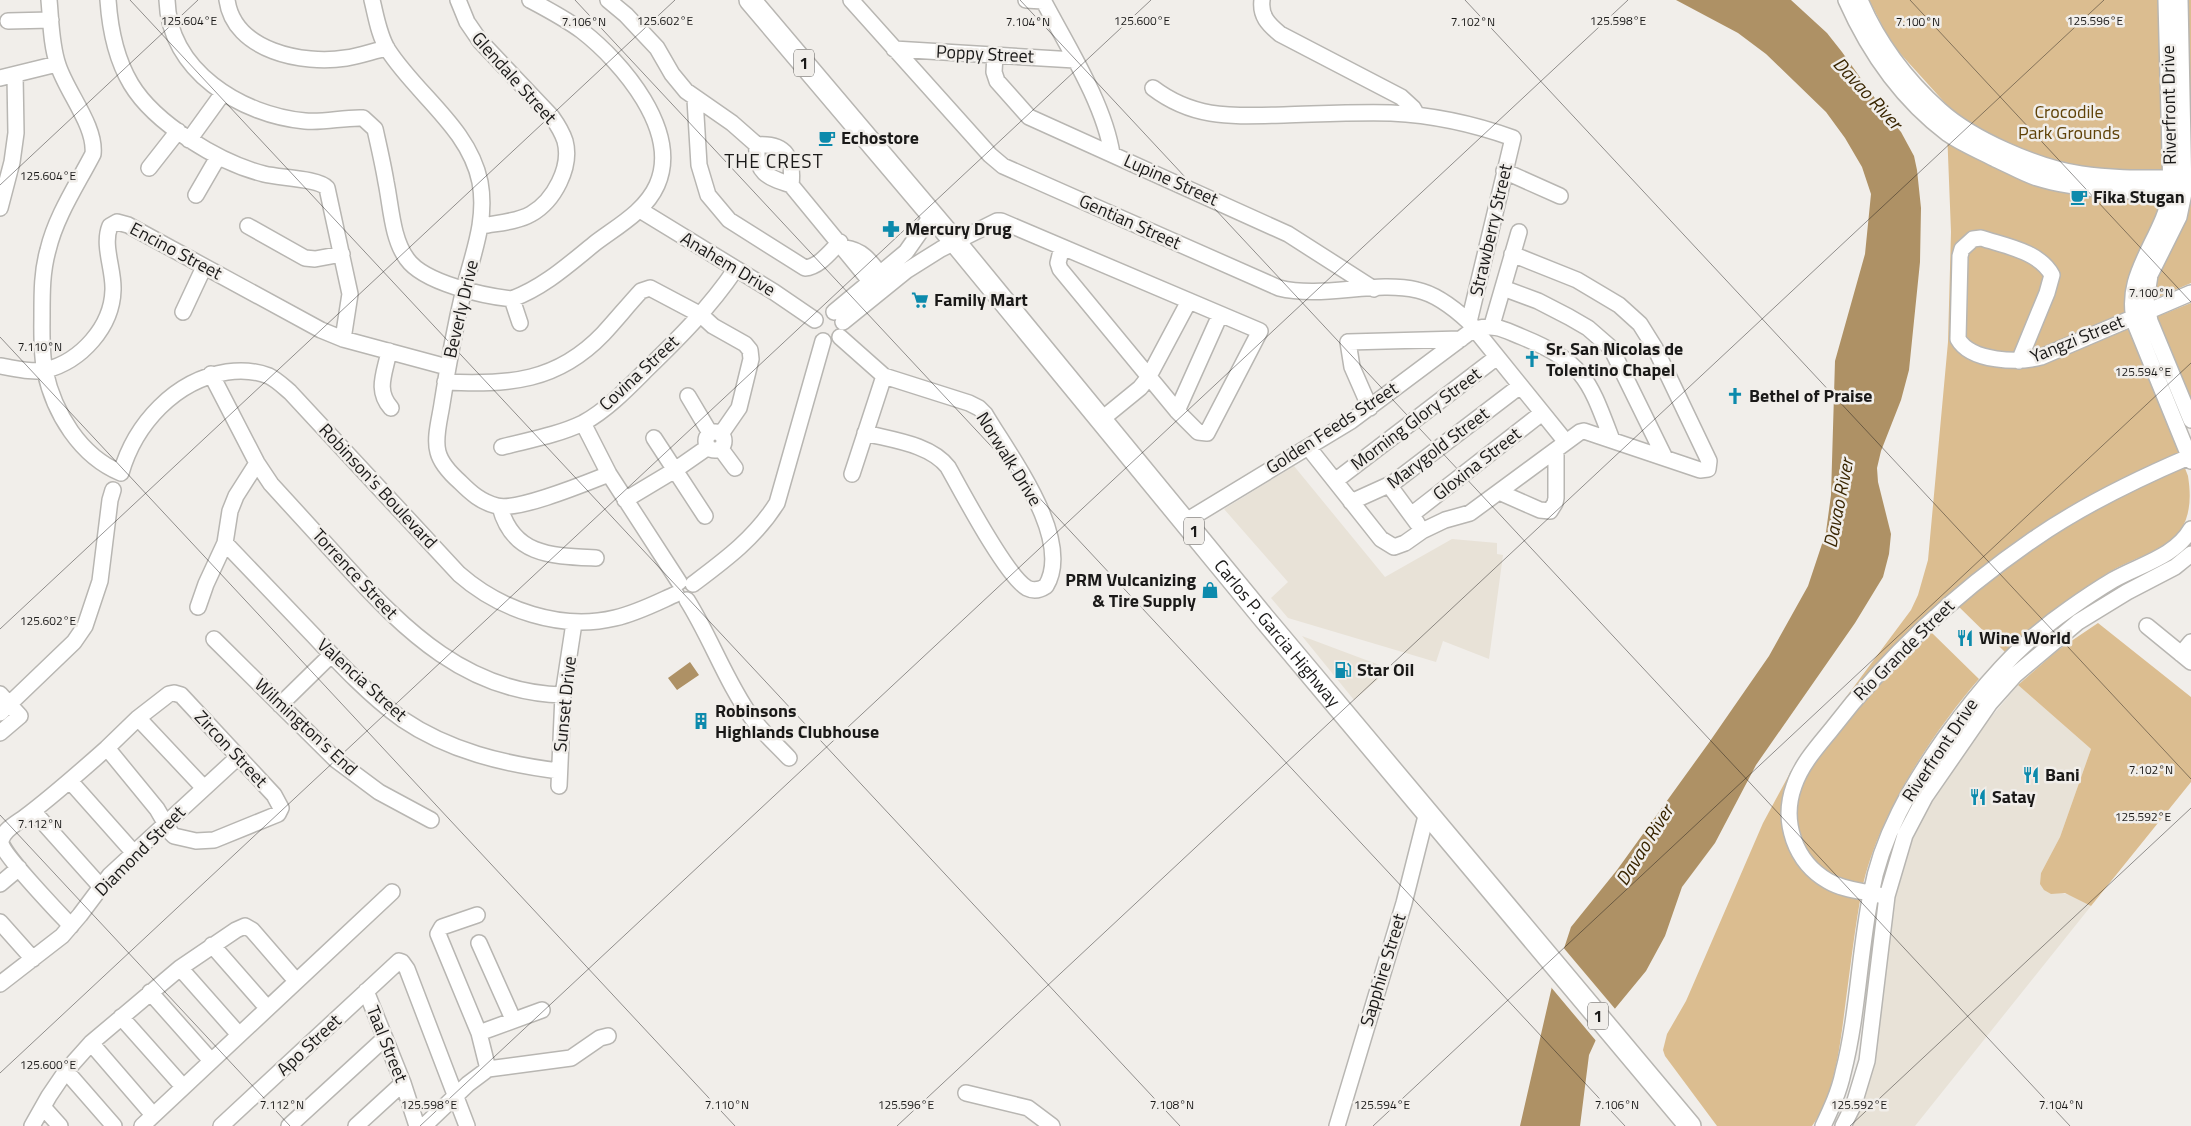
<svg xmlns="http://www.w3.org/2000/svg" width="2191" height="1126" font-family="'Titillium Web',sans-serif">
  <rect width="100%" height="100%" fill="#f1eeea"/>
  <path fill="#e8e2d7" d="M1294,466L1385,577L1452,539L1497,543V554L1503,555L1489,659L1443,641L1436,662L1288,618L1271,598L1288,582L1224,509Z
    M1302,636L1390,669L1354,700Z
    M2018,685L2091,749L2060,837L2041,873L2058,892L2074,896L2091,906L1915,1126H1850L1898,876L1906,851L1918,822L1941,786L1981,729Z"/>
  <path fill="#dbbd90" d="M1869,0H2191V283L2124,312L2188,476C2191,495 2191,515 2180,531C2163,552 2130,559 2108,573C2071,596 2036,622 2005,652L1957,605L1930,631L1979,679C1932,733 1876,819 1862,890C1855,926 1851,963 1846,999C1841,1037 1836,1095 1812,1126H1717L1665,1056L1663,1050L1667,1034L1686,1001L1763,823L1791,771L1911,610L1918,595L1928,560L1948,342L1951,232L1946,104L1898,51L1886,33Z
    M2191,303V402L2156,317Z
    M2098,623L2191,697V782L2091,906L2065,893L2051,894L2044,890L2040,884L2041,873L2060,837L2091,749L2018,685L2058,650Z"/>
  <path fill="#ae9165" d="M1676,0H1791L1827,33L1842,52L1889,118L1901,132L1914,156L1917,170L1921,208L1920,262L1909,370L1901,400L1881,451L1877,468L1878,482L1891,534L1889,554L1883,577L1855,623L1756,765L1715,843L1682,887L1665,936L1646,971L1604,1022L1589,1055L1580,1126H1520L1553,982L1571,927L1617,870L1708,744L1769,656L1808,586L1826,532L1831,495L1835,361L1865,254L1871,194L1862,167L1845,138L1826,112L1766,54L1738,33Z
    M690,662L699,675L677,690L668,678Z"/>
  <path fill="#f1eeea" d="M1562,946L1616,1010L1606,1023L1597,1042L1550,986Z"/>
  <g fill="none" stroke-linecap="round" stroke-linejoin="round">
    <g stroke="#b8b6b2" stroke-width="18">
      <path id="minor" d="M49,0C51,21 51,45 58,65C67,93 96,126 93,154C77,185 56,216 48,250C42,271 42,292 42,314C42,332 41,353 45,371C54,413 80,456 121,473C135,424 175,380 227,372C240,370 256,371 269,376C277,380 284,387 290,392L459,574C500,610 561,631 615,618C637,613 656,603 676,594
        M108,0C110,29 116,59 131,84C155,124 220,163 264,174C279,178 318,178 327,188L350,294L343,339
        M167,0C169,71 241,115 305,121C324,123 344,117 363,118L375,129C379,147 383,164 386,182C391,206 392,239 407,259C424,283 484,296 512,299C544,287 568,265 594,244C616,227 645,212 657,185C681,131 622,62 582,31C566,19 547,9 530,0
        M227,0C234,51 303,65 346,58C360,56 373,51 387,48
        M372,0C376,16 379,36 388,50C417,95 469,128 480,182C487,220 473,253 464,289C455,327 448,365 442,404C440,418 434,438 438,452C441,464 451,474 460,482C471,493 481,502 497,506C519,511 586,483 609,474
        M458,0L467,22L480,41L552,117C557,124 562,132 565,141C572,167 554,201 531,214C517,222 497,223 482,226
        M608,0L626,15L657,48L672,74L686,91L732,123L757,145C786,143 794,158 791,185
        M851,0L990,155L1003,166L1279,288C1323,299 1375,280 1417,290C1436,294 1455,309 1469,322L1566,442
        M1026,0L1043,1
        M1043,0C1067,46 1104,103 1112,154
        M1262,0C1260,16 1268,24 1280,34L1401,97L1413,108L1417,115
        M1846,0C1869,52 1903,100 1948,134C1962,144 1980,151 1995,159C2009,165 2022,173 2037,178C2079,191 2135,192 2180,192
        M1860,0C1877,41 1906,80 1940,110C1972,139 2038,168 2081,174C2113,179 2147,178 2180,178
        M2166,0L2171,192C2163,240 2120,276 2136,326L2191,461
        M2180,0L2184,193L2179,217L2150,275L2146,301L2150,321L2191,420
        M8,21L51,20
        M894,49L1075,60
        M995,55L994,72L997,81L1029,117L1288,234L1374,289
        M0,78L57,64
        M1153,88C1195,120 1235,116 1284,115C1320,114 1355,112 1391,113C1432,115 1474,124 1513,138L1469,322
        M695,99L699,165L708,195L729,220L805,268C819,267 830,252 840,242
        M189,140L223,93
        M757,145C755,173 767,177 791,185L879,292
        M149,168L178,131
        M1504,171L1560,196
        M196,195L218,157
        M0,208L12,162L16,133L15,75
        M640,210L774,292L815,320
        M248,226L305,258L315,259L342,254
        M845,248C862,250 870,261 880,274
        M1503,288L1538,301L1569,317L1588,328L1611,348L1665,458
        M512,299L520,323
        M183,312L204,267
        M834,312L906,252L932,215
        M843,322L906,271L941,249L997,221H1001L1260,331L1207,433L1198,432L1178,412L1060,269L1058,263L1062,247
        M1492,325L1519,232
        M840,337L884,376L969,403L979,408L985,414C1009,455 1074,539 1046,586C1040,590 1033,591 1027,588C1006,576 962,492 948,467C930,444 892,440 865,433
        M389,351C385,373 375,390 391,408
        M2019,361L2047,293L2052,275C2039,251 2005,246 1981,238L1973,239L1962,249L1960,256L1958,339C1971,362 2019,363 2041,357L2191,293
        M0,366C14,368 32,373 46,370C81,361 112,327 113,290C114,270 102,245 110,226L117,222L128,225L321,330L343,339L447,367
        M211,374L257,463L271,484C296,511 320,538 345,565C405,631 468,693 563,695
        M445,382C509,385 557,382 603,334C616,320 628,305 641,291L650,288L701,315L713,326L745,344L750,350L751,359L739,408L721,434
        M688,396L710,433
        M1370,408L1352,367L1348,342L1461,339
        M1177,411L1220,315
        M1102,419L1140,388L1148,378L1189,301
        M583,423L609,474L679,582
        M706 441a9 9 0 1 1 18 0a9 9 0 1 1-18 0Z
        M654,438L705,516
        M502,447C529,440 558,435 583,423C607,410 628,388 647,369C679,338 710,307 735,270
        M1308,447L1381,539L1394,547L1405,543L1422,531L1445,520L1470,513L1580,432L1584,431L1700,470L1708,469L1709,461L1655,348L1640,324L1619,305L1577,280L1512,254
        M721,449L735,468
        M852,474L884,376
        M1335,481L1497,357
        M1389,485L1417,523
        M1499,492L1540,510L1550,511L1555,503L1556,498V450
        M625,500L675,470L708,447
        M1351,502L1393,483L1520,386
        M500,507C513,556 552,556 596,558
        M1411,515L1542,413
        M1186,521L1351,421L1474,329C1497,324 1502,329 1522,337C1585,363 1589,380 1612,440
        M225,543C255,574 284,605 314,636C341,665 370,696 402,719C449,751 504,764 559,771
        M693,584C725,560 755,538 777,503L823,341
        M687,600C711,638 726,682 752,718C763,733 777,745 789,758
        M198,607L206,584L225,543L230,511L236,496L257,463
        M2147,626L2191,662
        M214,639L336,760L379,792L431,820
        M2181,654L2191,642
        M174,693L181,695L274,795L281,808L278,814L214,840L196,841L174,836L171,833L157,809L107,748L138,718L169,694Z
        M0,694L20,716L0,733
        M280,705L331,655
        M0,713L74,642L85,626L100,581L110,500L113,490
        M138,718L204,788
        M70,781L134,853
        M559,786L563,695L574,623
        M33,811L101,887
        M0,884L19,868
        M1879,895C1863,891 1843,890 1828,881C1795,862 1781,822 1794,786C1801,765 1817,747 1831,730C1888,656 1957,592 2034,539C2083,505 2137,479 2191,456
        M477,915L442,927L438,934L479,1033L488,1069
        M0,922L33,959
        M71,926C60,914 0,852 1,841C3,830 17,823 25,817C53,796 80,772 107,748
        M479,943L513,1019
        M212,945L262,1002
        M180,968L234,1029
        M0,984L62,936L80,915L110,875L237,758
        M366,991L403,1083L417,1126
        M150,992L206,1055
        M121,1017L178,1081
        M479,1033L542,1010
        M91,1043L148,1109
        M66,1071L114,1126
        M966,1093L1028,1108L1052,1126
        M43,1107L60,1126
        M32,1126L49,1096L66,1071L91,1043L180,968L236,930L245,926L252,930L291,975
        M142,1126L392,892
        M221,1126L399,961L402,962L407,969L467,1126
        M289,1126L385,1038
        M356,1126L403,1083
        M424,1126L468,1084L488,1069L571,1058L600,1038L608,1036
        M1337,1126L1404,903L1427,812
        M1823,1126C1831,1109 1839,1092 1843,1073C1858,1015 1859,954 1871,894C1881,837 1911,786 1944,739C1980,689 2018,644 2069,609C2083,599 2098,589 2113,580C2139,565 2175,557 2191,529
        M1843,1126L1854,1104L1867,1061L1887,896L1905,835L1925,797L1990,703L2015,675L2078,622L2127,592L2175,567L2191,554"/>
    </g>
    <g stroke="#b8b6b2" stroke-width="24">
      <g id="highway">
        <path id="s1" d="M750,0L955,242L1263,617L1690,1126"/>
      </g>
    </g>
    <use href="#minor" stroke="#fff" stroke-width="15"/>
    <use href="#highway" stroke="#fff" stroke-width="21"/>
  </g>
  <path fill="none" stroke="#1a1918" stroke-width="1" stroke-opacity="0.45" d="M130,0L1180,1126M575,0L1625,1126M1020,0L2070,1126M1465,0L2191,779M1910,0L2191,302M0,185L198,0M0,337L735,1126M0,629L675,0M0,815L290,1126M0,1073L1151,0M420,1126L1628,0M897,1126L2104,0M1373,1126L2191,363M1850,1126L2191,808"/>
  <defs>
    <g id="cafe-bare" transform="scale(1.35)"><path d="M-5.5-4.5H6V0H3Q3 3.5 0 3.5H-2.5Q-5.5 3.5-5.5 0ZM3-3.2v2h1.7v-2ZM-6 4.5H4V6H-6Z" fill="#0c8aac" stroke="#f1eeea" stroke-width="2.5" paint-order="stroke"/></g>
    <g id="pharmacy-bare" transform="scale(1.35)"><path d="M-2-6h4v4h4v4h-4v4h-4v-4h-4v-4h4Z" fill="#0c8aac" stroke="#f1eeea" stroke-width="2.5" paint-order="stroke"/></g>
    <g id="supermarket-bare" transform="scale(1.35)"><path d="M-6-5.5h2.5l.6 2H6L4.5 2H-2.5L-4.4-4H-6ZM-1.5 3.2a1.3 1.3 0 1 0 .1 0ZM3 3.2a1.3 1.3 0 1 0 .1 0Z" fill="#0c8aac" stroke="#f1eeea" stroke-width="2.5" paint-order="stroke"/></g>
    <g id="church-bare" transform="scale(1.35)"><path d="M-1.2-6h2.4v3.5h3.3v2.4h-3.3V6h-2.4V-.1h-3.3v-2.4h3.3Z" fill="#0c8aac" stroke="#f1eeea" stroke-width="2.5" paint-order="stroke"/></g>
    <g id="shop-bare" transform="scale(1.35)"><path d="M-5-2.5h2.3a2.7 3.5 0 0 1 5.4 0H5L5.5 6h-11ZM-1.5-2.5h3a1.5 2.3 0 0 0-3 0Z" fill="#0c8aac" stroke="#f1eeea" stroke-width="2.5" paint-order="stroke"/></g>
    <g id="restaurant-bare" transform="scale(1.35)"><path d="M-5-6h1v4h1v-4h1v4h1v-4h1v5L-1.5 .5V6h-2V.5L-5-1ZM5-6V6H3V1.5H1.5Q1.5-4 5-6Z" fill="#0c8aac" stroke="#f1eeea" stroke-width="2.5" paint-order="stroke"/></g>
    <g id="fuel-bare" transform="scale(1.35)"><path d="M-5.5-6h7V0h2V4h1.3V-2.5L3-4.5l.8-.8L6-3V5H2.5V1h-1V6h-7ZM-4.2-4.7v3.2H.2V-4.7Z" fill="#0c8aac" stroke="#f1eeea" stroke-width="2.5" paint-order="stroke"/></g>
    <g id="building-bare" transform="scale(1.35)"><path d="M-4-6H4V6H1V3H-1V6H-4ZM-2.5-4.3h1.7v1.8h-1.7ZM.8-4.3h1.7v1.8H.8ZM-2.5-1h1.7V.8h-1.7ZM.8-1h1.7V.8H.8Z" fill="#0c8aac" stroke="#f1eeea" stroke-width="2.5" paint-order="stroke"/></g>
  </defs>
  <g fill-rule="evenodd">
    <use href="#cafe-bare" x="827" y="138"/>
    <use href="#cafe-bare" x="2079" y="197"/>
    <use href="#pharmacy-bare" x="891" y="229"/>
    <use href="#supermarket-bare" x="920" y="300"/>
    <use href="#church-bare" x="1532" y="359"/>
    <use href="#church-bare" x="1735" y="396"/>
    <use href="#shop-bare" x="1210" y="590"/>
    <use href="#restaurant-bare" x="1965" y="638"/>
    <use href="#fuel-bare" x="1343" y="670"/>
    <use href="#building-bare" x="701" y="721"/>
    <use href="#restaurant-bare" x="2031" y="775"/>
    <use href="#restaurant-bare" x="1978" y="797"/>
  </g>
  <g text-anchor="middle" stroke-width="5" stroke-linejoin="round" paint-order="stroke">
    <g fill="#f1eeea" stroke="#5a5957" stroke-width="1">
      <rect x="794" y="49.5" width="20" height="27" rx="4"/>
      <rect x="1184" y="517.5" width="20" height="27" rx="4"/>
      <rect x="1588" y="1002.5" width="20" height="27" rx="4"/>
    </g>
    <g font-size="16" font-weight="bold" fill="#1a1918">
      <text x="804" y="69">1</text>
      <text x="1194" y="537">1</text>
      <text x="1598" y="1022">1</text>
    </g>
    <g font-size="18" fill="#1a1918" stroke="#f1eeea">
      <text transform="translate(985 54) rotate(3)" y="6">Poppy Street</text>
      <text transform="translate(514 78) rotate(48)" y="6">Glendale Street</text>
      <text transform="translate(2169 105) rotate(-91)" y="6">Riverfront Drive</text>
      <text transform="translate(1171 180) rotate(24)" y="6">Lupine Street</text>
      <text transform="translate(1130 222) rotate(24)" y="6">Gentian Street</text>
      <text transform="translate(1491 230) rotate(-77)" y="6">Strawberry Street</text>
      <text transform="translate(176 251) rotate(28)" y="6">Encino Street</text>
      <text transform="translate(728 264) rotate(31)" y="6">Anahem Drive</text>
      <text transform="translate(461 309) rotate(-77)" y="6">Beverly Drive</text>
      <text transform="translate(2077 339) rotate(-22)" y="6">Yangzi Street</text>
      <text transform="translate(639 373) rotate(-43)" y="6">Covina Street</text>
      <text transform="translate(1416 419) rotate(-37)" y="6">Morning Glory Street</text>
      <text transform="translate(1332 428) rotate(-33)" y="6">Golden Feeds Street</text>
      <text transform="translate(1438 448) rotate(-37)" y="6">Marygold Street</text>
      <text transform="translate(1009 459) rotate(58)" y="6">Norwalk Drive</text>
      <text transform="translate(1477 464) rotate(-38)" y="6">Gloxina Street</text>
      <text transform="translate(378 486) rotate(47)" y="6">Robinson's Boulevard</text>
      <text transform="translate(355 574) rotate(47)" y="6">Torrence Street</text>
      <text dy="6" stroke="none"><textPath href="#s1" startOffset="824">Carlos P. Garcia Highway</textPath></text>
      <text transform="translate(1904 650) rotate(-45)" y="6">Rio Grande Street</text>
      <text transform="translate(362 680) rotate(42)" y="6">Valencia Street</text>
      <text transform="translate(565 704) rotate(-84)" y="6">Sunset Drive</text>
      <text transform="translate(306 727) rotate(43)" y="6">Wilmington's End</text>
      <text transform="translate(231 749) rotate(47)" y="6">Zircon Street</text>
      <text transform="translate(1940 750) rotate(-56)" y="6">Riverfront Drive</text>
      <text transform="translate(140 851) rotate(-45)" y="6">Diamond Street</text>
      <text transform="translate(1383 970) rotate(-73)" y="6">Sapphire Street</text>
      <text transform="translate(387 1044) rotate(68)" y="6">Taal Street</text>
      <text transform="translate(309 1045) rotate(-43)" y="6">Apo Street</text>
    </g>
    <g font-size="18" fill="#5f4208" stroke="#f1eeea">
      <text x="2069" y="118">Crocodile<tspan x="2069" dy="21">Park Grounds</tspan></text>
    </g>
    <g font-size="18" font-weight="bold" fill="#1a1918" stroke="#f1eeea" text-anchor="start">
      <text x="841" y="144">Echostore</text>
      <text x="2093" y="203">Fika Stugan</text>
      <text x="905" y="235">Mercury Drug</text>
      <text x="934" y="306">Family Mart</text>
      <text x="1546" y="355">Sr. San Nicolas de<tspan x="1546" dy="21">Tolentino Chapel</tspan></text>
      <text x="1749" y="402">Bethel of Praise</text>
      <text x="1196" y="586" text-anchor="end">PRM Vulcanizing<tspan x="1196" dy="21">&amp; Tire Supply</tspan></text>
      <text x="1979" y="644">Wine World</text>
      <text x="1357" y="676">Star Oil</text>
      <text x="715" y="717">Robinsons<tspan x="715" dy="21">Highlands Clubhouse</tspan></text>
      <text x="2045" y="781">Bani</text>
      <text x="1992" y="803">Satay</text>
    </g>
    <g font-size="19" font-style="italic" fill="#392500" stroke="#f1eeea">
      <text transform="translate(1868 93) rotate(47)" y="7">Davao River</text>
      <text transform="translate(1838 503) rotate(-79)" y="7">Davao River</text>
      <text transform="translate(1644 845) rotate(-58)" y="7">Davao River</text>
    </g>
    <g font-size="19" letter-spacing="1" fill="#1a1918" stroke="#f1eeea">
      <text x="774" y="168">THE CREST</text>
    </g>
  </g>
  <g font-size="12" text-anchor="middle" fill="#1a1918" stroke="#f1eeea" stroke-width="5" stroke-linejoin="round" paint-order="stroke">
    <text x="189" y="25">125.604°E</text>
    <text x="665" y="25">125.602°E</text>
    <text x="1142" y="25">125.600°E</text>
    <text x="1618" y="25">125.598°E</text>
    <text x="2095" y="25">125.596°E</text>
    <text x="584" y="26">7.106°N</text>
    <text x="1028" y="26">7.104°N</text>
    <text x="1473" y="26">7.102°N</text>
    <text x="1918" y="26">7.100°N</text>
    <text x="48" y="180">125.604°E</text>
    <text x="2151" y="297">7.100°N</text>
    <text x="40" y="351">7.110°N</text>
    <text x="2143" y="376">125.594°E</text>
    <text x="48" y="625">125.602°E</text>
    <text x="2151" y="774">7.102°N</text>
    <text x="2143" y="821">125.592°E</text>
    <text x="40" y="828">7.112°N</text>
    <text x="48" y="1069">125.600°E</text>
    <text x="282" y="1109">7.112°N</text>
    <text x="727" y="1109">7.110°N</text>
    <text x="1172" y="1109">7.108°N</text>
    <text x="1617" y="1109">7.106°N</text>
    <text x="2061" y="1109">7.104°N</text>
    <text x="429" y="1109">125.598°E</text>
    <text x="906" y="1109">125.596°E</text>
    <text x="1382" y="1109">125.594°E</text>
    <text x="1859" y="1109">125.592°E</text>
  </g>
</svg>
